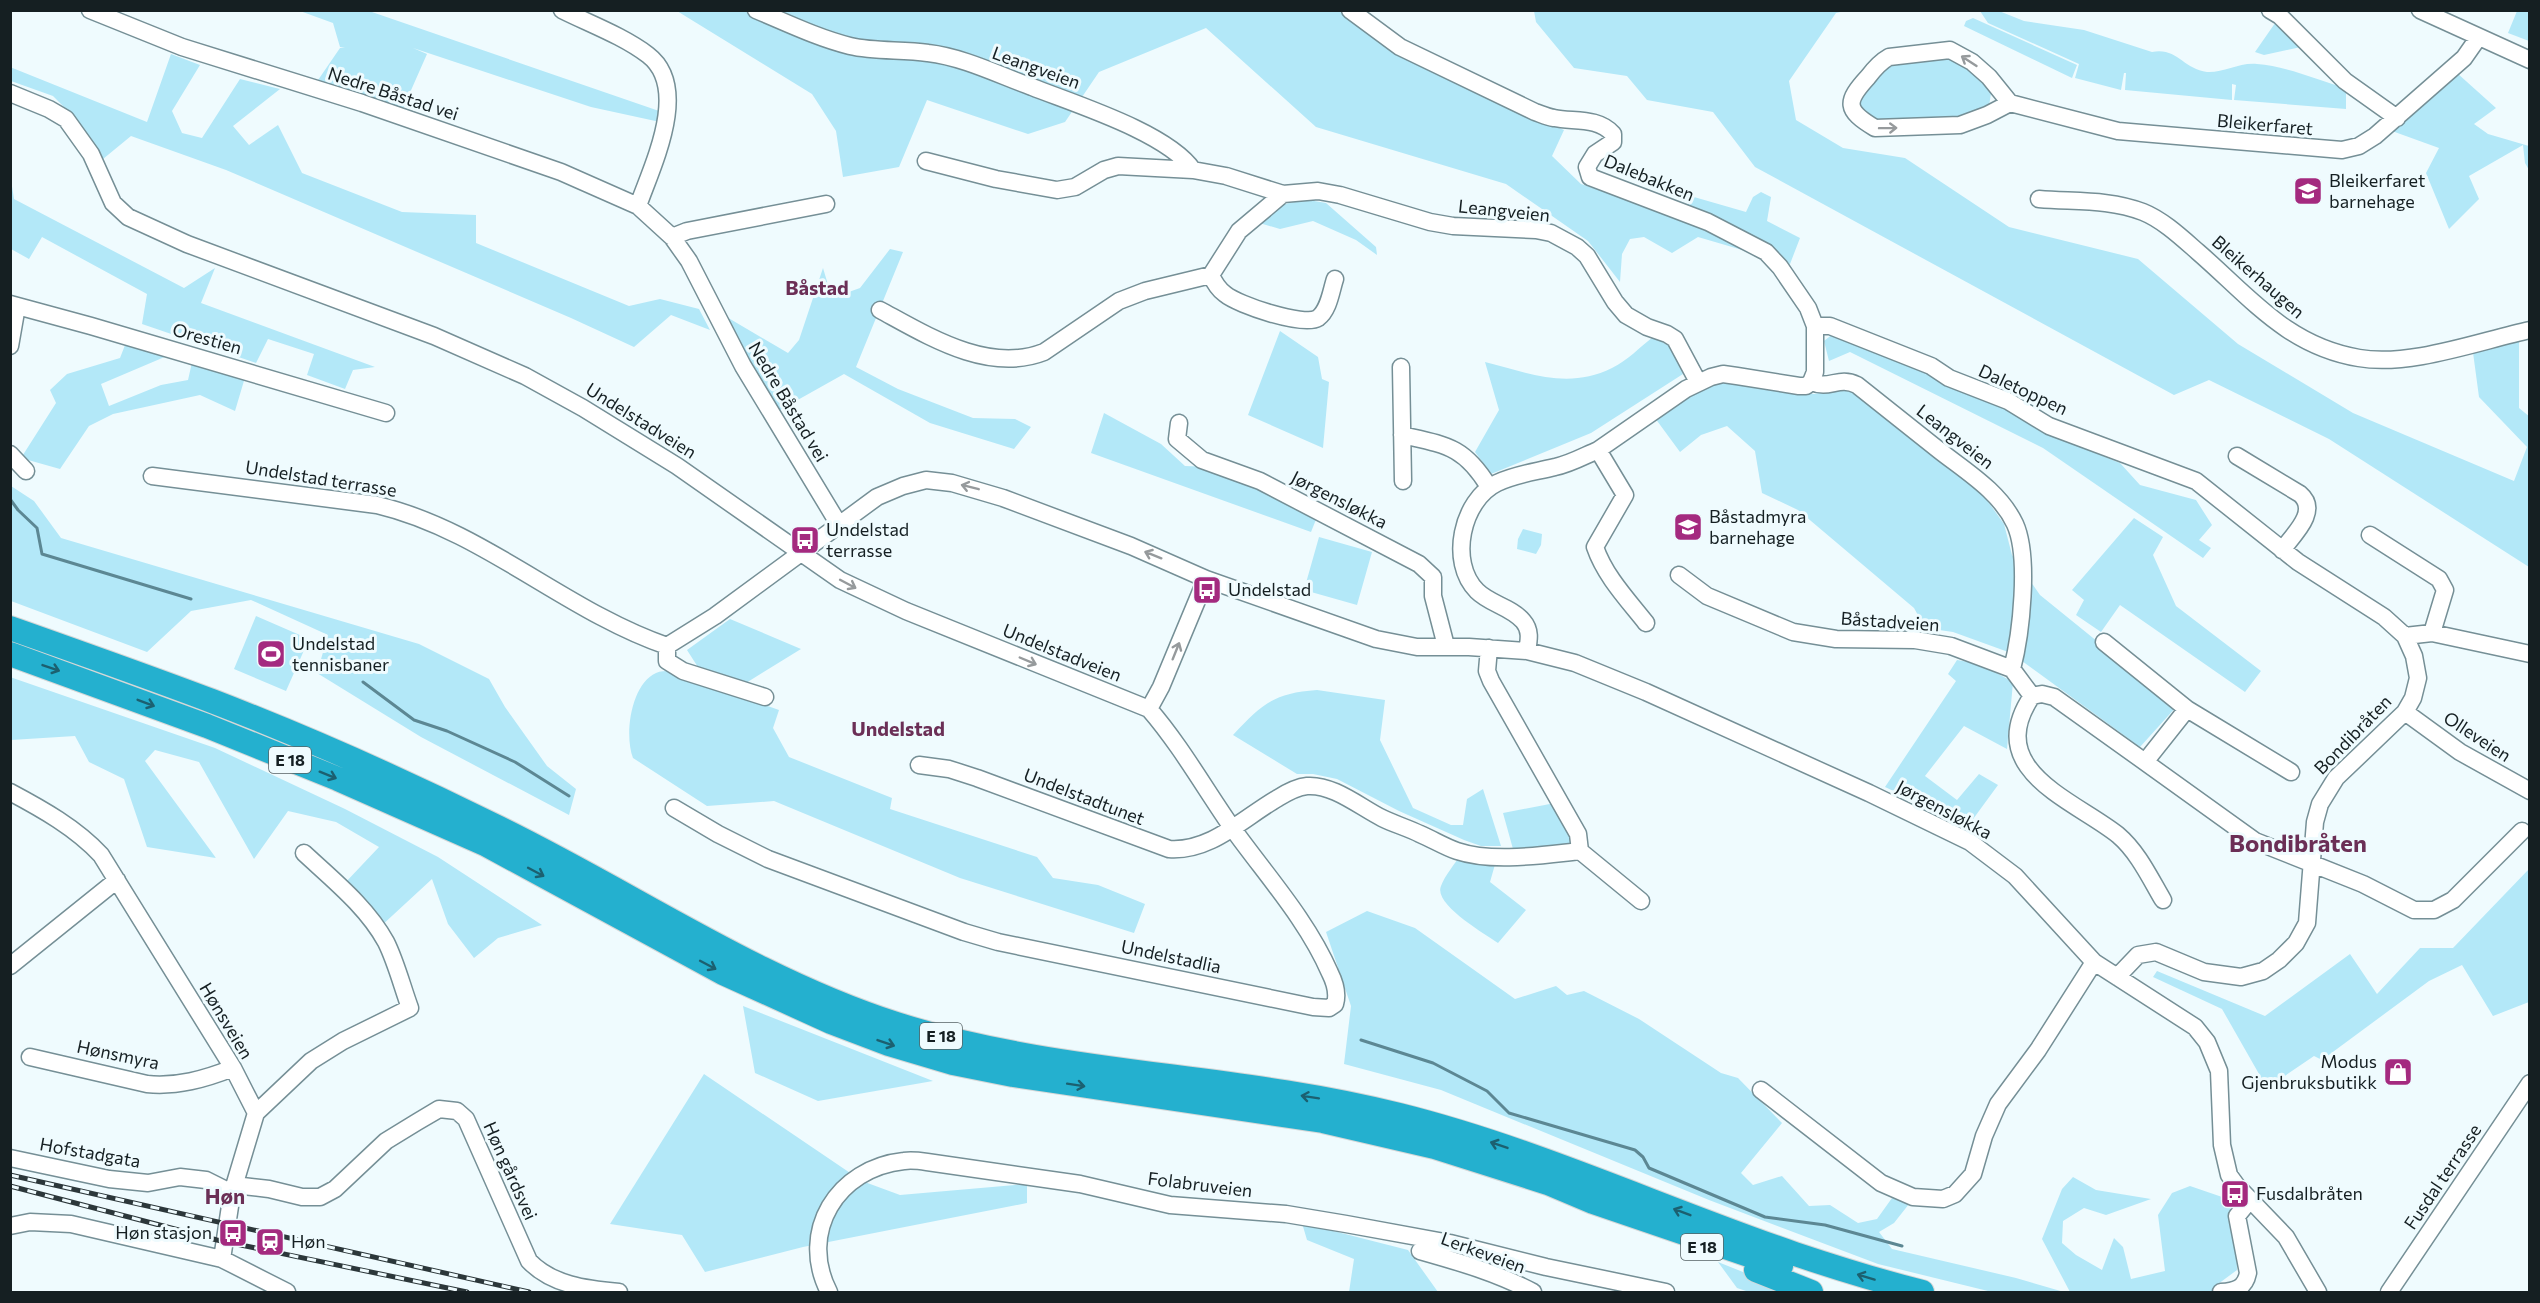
<svg xmlns="http://www.w3.org/2000/svg" width="2540" height="1303" font-family="Commissioner,sans-serif">
  <rect width="100%" height="100%" fill="#effbfe"/>
  <path fill="#b3e8f8" d="M300,11H369L662,112L660,122L591,107L413,48L427,54L401,113L316,83L340,48L345,47H340L333,23Z
    M677,11H1339L1396,54L1480,95L1564,130L1552,156L1581,184L1676,216L1694,197L1746,212L1753,197L1761,192L1771,197L1767,221L1800,238L1790,264L1698,237L1672,253L1644,237L1630,239L1622,254L1620,282L1588,241L1506,184L1316,127L1206,28L1099,72L1065,122L1028,134L927,100L899,167L843,177L836,131L812,94Z
    M1534,11H1845L1836,13L1789,81L1796,120L1843,148L1905,158L2009,227L2138,259L2238,344L2353,413L2514,481L2527,447L2479,397L2472,345L2519,333V408L2530,417L2529,567L2329,439L2209,380L2174,395L1755,167L1713,112L1647,100L1627,76L1574,68L1536,22Z
    M1980,11H1999L2024,21L2084,30L2152,52C2177,47 2183,69 2207,72C2223,73 2240,62 2257,64C2286,66 2318,80 2346,88V109L2234,100L2236,85L2232,84V100L2125,90L2126,73H2124L2121,90L2075,78L2079,64L1988,23Z
    M2517,11H2529V41L2508,33Z
    M2280,16L2310,45L2264,55L2255,52Z
    M1973,18L2077,65L2072,78L1964,26L1966,21Z
    M171,54L200,65L172,111L182,133L202,138L240,79L280,89L233,126L249,145L278,125L302,173L402,212L476,215V243L629,306L660,299L699,309L710,330L671,315L634,347L571,318L226,170L131,136L103,159L72,115L53,96L11,81L10,67L147,122Z
    M1950,56L1972,65L1992,87L1989,106L1980,116L1880,124L1857,107L1858,93L1889,63Z
    M2457,73L2496,108L2474,124L2488,134L2529,146V170L2525,163L2523,145L2469,176L2479,199L2449,229L2426,173L2439,148L2392,131Z
    M11,180L14,199L184,288L215,268L201,303L375,367L353,370L345,389L307,375L314,354L268,339L256,363L142,324L147,294L42,237L29,259L11,249Z
    M1303,199L1326,203L1376,247L1377,255L1356,240L1313,221L1280,229L1256,222L1279,206Z
    M890,249L903,252L856,367L898,389L973,418L1015,419L1031,427L1014,449L930,423L844,374L778,411L725,316L788,353L799,340L823,268L832,298L860,288Z
    M1280,331L1318,357L1322,379L1329,382L1323,448L1248,415Z
    M1834,333L1935,375L2014,412L2048,434L2120,463L2140,485L2196,500L2212,525L2199,540L2211,548L2203,558L2043,448L1850,352L1829,361L1824,341Z
    M1653,337L1678,351L1683,374L1591,433L1491,474L1475,452L1499,410L1485,362C1529,373 1568,390 1612,368C1627,361 1640,347 1653,337Z
    M127,340L174,353L101,384L109,406L161,385L188,380L193,358L246,374L235,411L200,395L113,414L89,426L60,469L21,458L56,403L50,390L67,374L120,358Z
    M1733,378L1814,394L1852,386L1982,493L2004,524L2012,555L2040,595L2177,706L2140,747L2011,653L1953,632L1925,628L1914,608L1798,510L1762,493L1755,451L1727,426L1701,435L1680,452L1655,418L1707,380Z
    M1104,413L1161,444L1185,466L1210,467L1317,517L1311,532L1091,453Z
    M11,486L34,501L61,538L419,644L489,679L505,707L547,766L576,789L569,815L421,737L317,673L328,635L251,600L191,611L147,652L11,601Z
    M2134,518L2163,537L2153,555L2176,606L2261,671L2245,692L2120,605L2101,632L2076,615L2084,600L2072,590Z
    M1523,529L1542,534L1541,545L1536,554L1517,549L1518,539Z
    M1319,537L1372,552L1357,605L1304,590Z
    M256,616L309,639L286,691L234,669Z
    M730,619L801,649L746,683L703,675L687,650Z
    M1957,660L1980,664L2013,682L2007,749L1964,726L1925,776L1957,800L1979,774L1998,785L1968,826L1885,787L1956,681L1948,674Z
    M670,671L779,710L773,728L789,757L892,798L890,809L1037,857L1053,878L1098,885L1145,904L1134,933L960,878L774,801L707,806L633,758C624,735 631,684 656,673C660,671 666,671 670,671Z
    M10,677L215,748L345,809L438,857L542,925L498,938L474,958L448,924L432,879L380,927L344,884L379,847L336,822L288,811L254,859L199,762L155,750L145,761L216,858L147,847L124,779L89,762L75,736L11,740Z
    M1317,690L1385,700L1380,740L1413,808L1451,825H1463L1467,799L1483,789L1501,846H1481L1464,840L1399,811L1337,779L1313,774H1297L1233,735C1262,704 1274,693 1317,690Z
    M1555,803L1573,838L1571,845L1513,849L1503,813Z
    M1461,854L1496,861L1490,882L1526,910L1498,943C1485,934 1433,904 1441,886C1445,875 1455,864 1461,854Z
    M2529,869V1002L2493,1016L2462,965L2429,981L2322,1060L2314,1056L2267,1088L2222,1009L2153,977L2157,971L2265,1016L2350,954L2377,994L2420,948H2453Z
    M1367,911L1415,928L1515,999L1556,986L1567,995L1584,991L1639,1019L1721,1073L1738,1078L1782,1123L1741,1173L1753,1185L1782,1176L1809,1206L1830,1205L1858,1223L1877,1219L1892,1198L1909,1204L1894,1223L1879,1232L1892,1249L2016,1278L2064,1292H1992L1878,1264L1709,1200L1441,1090L1344,1064L1351,1006L1326,932Z
    M743,1006L933,1081L818,1101L755,1073Z
    M704,1074L862,1181L900,1195L1027,1184V1203L803,1247L705,1272L682,1235L610,1224Z
    M2073,1177L2096,1190L2151,1199L2106,1215L2084,1208L2063,1221L2062,1243L2076,1255L2102,1270L2114,1238L2123,1247L2131,1279L2165,1271L2158,1215L2172,1193L2190,1186L2225,1198L2236,1220L2237,1270L2218,1284L2219,1292H2070L2042,1239L2062,1189Z
    M1302,1223L1408,1250L1438,1292H1349L1354,1259L1307,1240Z
    M1718,1262L1793,1292H1749L1737,1288Z"/>
  <g fill="none" stroke-linecap="round" stroke-linejoin="round">
    <path stroke="#5c8793" stroke-width="3" d="M10,499L18,510L37,528L42,554L191,599
      M363,682L414,720L447,731L515,762L569,796
      M1361,1040L1433,1063L1487,1091L1509,1113L1635,1150L1643,1157L1649,1168L1765,1217L1825,1225L1902,1246"/>
    <g stroke="#758f96" stroke-width="19">
      <path id="minor" d="M90,10L182,47L362,103L561,172L638,206L672,237L689,261L743,366L838,523
        M562,10C590,24 623,36 648,55C691,88 652,166 638,206
        M756,10C787,23 818,38 850,46C876,52 902,49 928,53C963,57 999,75 1032,87C1075,104 1168,133 1193,170
        M1350,10L1400,47L1535,112C1541,114 1547,117 1554,118C1574,122 1598,117 1613,134V142L1595,154L1587,167L1590,177L1708,222L1766,252L1780,267L1808,308L1815,326V372L1811,382
        M2270,10L2280,16L2345,81L2397,118
        M2420,10L2530,60
        M10,93L49,109L66,119L91,154L113,203L128,217L187,244L434,336L525,376L583,408L677,466L840,580L906,611L1149,709L1161,687L1206,579
        M2010,103L1987,115L1960,125L1875,128C1845,110 1845,102 1868,77C1874,69 1880,62 1889,57L1950,50L1972,62L1989,77L2010,103L2118,131L2342,150L2359,146L2375,136L2464,58L2478,38
        M926,161L996,179L1057,190L1075,187L1104,170L1118,166L1193,170L1226,176L1283,194L1318,191L1340,195L1430,222L1453,226L1536,230L1551,233L1577,247L1587,256L1615,302L1626,315L1647,327L1667,334L1675,339L1698,382
        M2039,199C2075,202 2109,199 2143,212C2163,220 2182,238 2198,252C2250,297 2287,346 2359,358C2410,367 2479,341 2530,330
        M672,237L687,231L826,204
        M1211,275C1214,282 1218,289 1225,294C1238,305 1304,327 1318,318C1329,310 1331,291 1335,279
        M10,304L91,326L386,413
        M880,310C928,336 988,374 1044,352L1119,301L1145,291L1211,275L1239,231L1283,194
        M1815,326H1830L1931,366L1949,378L2008,401L2049,426L2196,481L2298,562L2384,617L2405,636L2414,656L2418,678L2413,698L2405,712L2336,778L2320,804L2315,822L2307,923L2296,943L2279,960L2263,971L2241,977L2204,972L2156,952L2138,955L2117,977
        M10,346L17,306
        M1401,367L1403,481
        M1179,423L1177,439L1202,460L1260,481L1419,564L1433,577V596L1446,646
        M1402,435C1446,445 1464,446 1489,487
        M1598,450L1625,495L1595,547C1605,576 1627,599 1646,623
        M10,454L26,471
        M2237,456L2300,494C2320,511 2293,535 2282,550
        M152,476L377,505C483,530 565,611 667,646
        M2370,535L2439,579L2445,590L2432,633
        M1679,575L1707,596L1793,632L1836,639L1915,640L1951,646L2012,669L2032,696L2042,694L2054,697L2145,762L2187,709L2104,642
        M2405,636L2432,633L2530,654
        M667,646L715,616L877,497L903,486L926,480L952,483L1003,498L1131,546L1206,579L1376,639L1417,647H1469L1527,651L1575,663L1646,692L1869,793L1970,842L2015,876L2094,962L2195,1027L2207,1042L2219,1071L2222,1145L2229,1175L2237,1186L2286,1237L2318,1292
        M667,646V661L683,671L765,697
        M1489,648L1487,671L1491,681L1578,834L1580,851
        M1527,651C1529,640 1531,630 1523,621C1511,607 1490,604 1477,591C1448,562 1462,500 1497,483C1516,474 1535,472 1555,467C1570,464 1584,456 1598,450L1686,389L1711,377L1723,374L1737,376L1799,386H1806L1811,382C1830,390 1838,376 1857,385C1885,407 1912,429 1940,451C1967,472 2000,492 2015,524C2030,557 2021,635 2012,669
        M2032,696C1982,770 2074,800 2118,835C2138,852 2150,878 2163,900
        M2187,709L2291,772
        M2405,712L2460,752L2530,791
        M2145,762L2255,841L2363,884L2414,910H2434L2453,900L2522,831
        M919,765L949,769L977,778L1169,849C1211,852 1243,818 1278,798C1286,793 1297,787 1307,786C1333,784 1360,807 1382,818C1394,824 1408,828 1420,834C1432,839 1445,847 1457,851C1493,863 1542,855 1580,851L1641,901
        M10,792C42,809 76,828 101,855L233,1068L256,1113
        M674,808L718,834L768,859L964,932L998,942L1313,1007L1329,1008L1335,1004C1338,994 1335,983 1330,973C1307,920 1266,875 1233,829C1205,789 1181,746 1149,709
        M10,966L117,880
        M30,1057L147,1084C177,1087 205,1079 233,1068
        M1761,1090L1881,1183L1913,1197L1943,1199L1955,1194L1973,1174L1984,1136L1998,1104L2038,1050L2094,962
        M10,1158L109,1179L148,1183L180,1177L206,1180L232,1193
        M234,1185L269,1189L302,1197H320L335,1189L386,1141L417,1122L439,1109L457,1111L466,1119L529,1261C552,1285 586,1289 619,1292
        M10,1226L30,1222L71,1224L222,1259L287,1292
        M1420,1251C1459,1262 1497,1273 1533,1292
        M222,1259L232,1193L256,1113L311,1061L343,1041L410,1008C402,986 396,962 386,942C367,907 333,880 304,853
        M829,1292C798,1232 837,1168 904,1161C911,1160 920,1161 927,1162L1080,1184L1170,1205L1286,1214L1346,1224L1450,1243L1546,1267L1666,1292
        M2221,1292C2236,1291 2245,1288 2248,1273L2237,1216L2250,1200
        M2389,1292L2530,1083"/>
    </g>
    <g stroke="#d5d7d7" stroke-width="26">
      <path id="highway" d="M10,628C78,652 146,676 212,701C308,738 402,780 493,825C628,890 753,978 896,1024C1060,1076 1234,1073 1399,1115C1535,1149 1663,1209 1795,1254C1837,1268 1879,1281 1922,1292
        M10,654L207,726L338,779L485,844L723,973L831,1022L889,1044L953,1063L1013,1075L1323,1121L1435,1147L1548,1183L1593,1202L1781,1266
        M1756,1270L1811,1292"/>
    </g>
    <use href="#minor" stroke="#fff" stroke-width="16"/>
    <use href="#highway" stroke="#24b0cf" stroke-width="24"/>
    <g stroke="#2c373a" stroke-width="5">
      <path id="rail" d="M10,1175L529,1292
        M10,1186L217,1240L467,1292"/>
    </g>
    <use href="#rail" stroke="#effbfe" stroke-width="3" stroke-dasharray="9" stroke-linecap="butt"/>
  </g>
  <defs><path id="oneway-shaft" d="M-6 0H5M1.5-3L5.5 0L1.5 3" fill="none" stroke-width="1.6" stroke-linecap="round" stroke-linejoin="round" transform="scale(1.5)"/></defs>
  <g stroke="#969a9c">
    <use href="#oneway-shaft" transform="translate(1969 61) rotate(-147)"/>
    <use href="#oneway-shaft" transform="translate(1888 128) rotate(-1)"/>
    <use href="#oneway-shaft" transform="translate(970 487) rotate(-166)"/>
    <use href="#oneway-shaft" transform="translate(1153 555) rotate(-158)"/>
    <use href="#oneway-shaft" transform="translate(848 584) rotate(28)"/>
    <use href="#oneway-shaft" transform="translate(1176 651) rotate(-68)"/>
    <use href="#oneway-shaft" transform="translate(1028 661) rotate(23)"/>
  </g>
  <g stroke="#1c6070">
    <use href="#oneway-shaft" transform="translate(51 668) rotate(19)"/>
    <use href="#oneway-shaft" transform="translate(146 703) rotate(21)"/>
    <use href="#oneway-shaft" transform="translate(328 775) rotate(22)"/>
    <use href="#oneway-shaft" transform="translate(536 872) rotate(28)"/>
    <use href="#oneway-shaft" transform="translate(708 965) rotate(28)"/>
    <use href="#oneway-shaft" transform="translate(886 1043) rotate(19)"/>
    <use href="#oneway-shaft" transform="translate(1076 1085) rotate(9)"/>
    <use href="#oneway-shaft" transform="translate(1310 1097) rotate(-171)"/>
    <use href="#oneway-shaft" transform="translate(1499 1145) rotate(-161)"/>
    <use href="#oneway-shaft" transform="translate(1682 1212) rotate(-159)"/>
    <use href="#oneway-shaft" transform="translate(1866 1277) rotate(-163)"/>
  </g>
  <defs>
    <g id="school-square" transform="scale(1.5)"><rect x="-9" y="-9" width="18" height="18" rx="4" fill="#a42a7f" stroke="#effbfe"/><path d="M0-5L7-2L0 1L-7-2ZM-4 1L0 2.5L4 1V4Q0 6-4 4Z" fill="#fff"/></g>
    <g id="bus-square" transform="scale(1.5)"><rect x="-9" y="-9" width="18" height="18" rx="4" fill="#a42a7f" stroke="#effbfe"/><path d="M-5-6H5V4H4V6H2V4H-2V6H-4V4H-5ZM-3.5-4V0h7V-4ZM-3.5 1.2v1.5H-2V1.2ZM2 1.2v1.5H3.5V1.2Z" fill="#fff"/></g>
    <g id="stadium-square" transform="scale(1.5)"><rect x="-9" y="-9" width="18" height="18" rx="4" fill="#a42a7f" stroke="#effbfe"/><path d="M0-5a6.5 5 0 1 0 0 10a6.5 5 0 1 0 0-10ZM-3.5-1.8h7v3.6h-7Z" fill="#fff"/></g>
    <g id="shop-square" transform="scale(1.5)"><rect x="-9" y="-9" width="18" height="18" rx="4" fill="#a42a7f" stroke="#effbfe"/><path d="M-5-2.5h2.3a2.7 3.5 0 0 1 5.4 0H5L5.5 6h-11ZM-1.5-2.5h3a1.5 2.3 0 0 0-3 0Z" fill="#fff"/></g>
    <g id="station-square" transform="scale(1.5)"><rect x="-9" y="-9" width="18" height="18" rx="4" fill="#a42a7f" stroke="#effbfe"/><path d="M-3-6H3Q5-6 5-4V2Q5 4 3 4L4.5 6H3L1.5 4h-3L-3 6H-4.5L-3 4Q-5 4-5 2V-4Q-5-6-3-6ZM-3.5-4v3h7v-3ZM-3.5 1v1.5H-2V1ZM2 1v1.5H3.5V1Z" fill="#fff"/></g>
  </defs>
  <g fill-rule="evenodd">
    <use href="#school-square" x="2308" y="191"/>
    <use href="#school-square" x="1688" y="527"/>
    <use href="#bus-square" x="805" y="540"/>
    <use href="#bus-square" x="1207" y="590"/>
    <use href="#stadium-square" x="271" y="654"/>
    <use href="#shop-square" x="2398" y="1072"/>
    <use href="#bus-square" x="2235" y="1194"/>
    <use href="#bus-square" x="233" y="1233"/>
    <use href="#station-square" x="270" y="1242"/>
  </g>
  <g text-anchor="middle" stroke-width="6" stroke-linejoin="round" paint-order="stroke">
    <g fill="#effbfe" stroke="#566164" stroke-width="1.5">
      <rect x="269" y="747" width="42" height="26" rx="4.5"/>
      <rect x="920" y="1023" width="42" height="26" rx="4.5"/>
      <rect x="1681" y="1234" width="42" height="26" rx="4.5"/>
    </g>
    <g font-size="16" font-weight="bold" fill="#151f22">
      <text x="290" y="766">E 18</text>
      <text x="941" y="1042">E 18</text>
      <text x="1702" y="1253">E 18</text>
    </g>
    <g font-size="18" fill="#151f22" stroke="#effbfe">
      <text transform="translate(1036 68) rotate(20)" y="6">Leangveien</text>
      <text transform="translate(393 94) rotate(18)" y="6">Nedre Båstad vei</text>
      <text transform="translate(2265 125) rotate(5)" y="6">Bleikerfaret</text>
      <text transform="translate(1649 178) rotate(22)" y="6">Dalebakken</text>
      <text transform="translate(1504 211) rotate(6)" y="6">Leangveien</text>
      <text transform="translate(2258 277) rotate(41)" y="6">Bleikerhaugen</text>
      <text transform="translate(207 339) rotate(16)" y="6">Orestien</text>
      <text transform="translate(2023 390) rotate(25)" y="6">Daletoppen</text>
      <text transform="translate(788 402) rotate(59)" y="6">Nedre Båstad vei</text>
      <text transform="translate(641 421) rotate(32)" y="6">Undelstadveien</text>
      <text transform="translate(1955 437) rotate(38)" y="6">Leangveien</text>
      <text transform="translate(321 479) rotate(9)" y="6">Undelstad terrasse</text>
      <text transform="translate(1339 500) rotate(27)" y="6">Jørgensløkka</text>
      <text transform="translate(1890 622) rotate(4)" y="6">Båstadveien</text>
      <text transform="translate(1062 653) rotate(22)" y="6">Undelstadveien</text>
      <text transform="translate(2353 735) rotate(-46)" y="6">Bondibråten</text>
      <text transform="translate(2477 737) rotate(33)" y="6">Olleveien</text>
      <text transform="translate(1084 797) rotate(21)" y="6">Undelstadtunet</text>
      <text transform="translate(1944 810) rotate(28)" y="6">Jørgensløkka</text>
      <text transform="translate(1171 957) rotate(12)" y="6">Undelstadlia</text>
      <text transform="translate(226 1021) rotate(59)" y="6">Hønsveien</text>
      <text transform="translate(118 1055) rotate(12)" y="6">Hønsmyra</text>
      <text transform="translate(90 1153) rotate(10)" y="6">Hofstadgata</text>
      <text transform="translate(510 1171) rotate(66)" y="6">Høn gårdsvei</text>
      <text transform="translate(2443 1177) rotate(-56)" y="6">Fusdal terrasse</text>
      <text transform="translate(1200 1185) rotate(7)" y="6">Folabruveien</text>
      <text transform="translate(1483 1253) rotate(20)" y="6">Lerkeveien</text>
    </g>
    <g font-size="18" fill="#151f22" stroke="#effbfe" text-anchor="start">
      <text x="2329" y="187">Bleikerfaret<tspan x="2329" dy="21">barnehage</tspan></text>
      <text x="1709" y="523">Båstadmyra<tspan x="1709" dy="21">barnehage</tspan></text>
      <text x="826" y="536">Undelstad<tspan x="826" dy="21">terrasse</tspan></text>
      <text x="1228" y="596">Undelstad</text>
      <text x="292" y="650">Undelstad<tspan x="292" dy="21">tennisbaner</tspan></text>
      <text x="2377" y="1068" text-anchor="end">Modus<tspan x="2377" dy="21">Gjenbruksbutikk</tspan></text>
      <text x="2256" y="1200">Fusdalbråten</text>
      <text x="212" y="1239" text-anchor="end">Høn stasjon</text>
      <text x="291" y="1248">Høn</text>
    </g>
    <g font-size="20" font-weight="bold" fill="#6b2f56" stroke="#effbfe">
      <text x="817" y="295">Båstad</text>
      <text x="898" y="736">Undelstad</text>
    </g>
    <g font-size="21" font-weight="bold" fill="#6b2f56" stroke="#effbfe">
      <text x="225" y="1204">Høn</text>
    </g>
    <g font-size="24" font-weight="bold" fill="#6b2f56" stroke="#effbfe">
      <text x="2298" y="852">Bondibråten</text>
    </g>
  </g>
  <rect width="2540" height="1303" fill="none" stroke="#151f22" stroke-width="24"/>
</svg>
